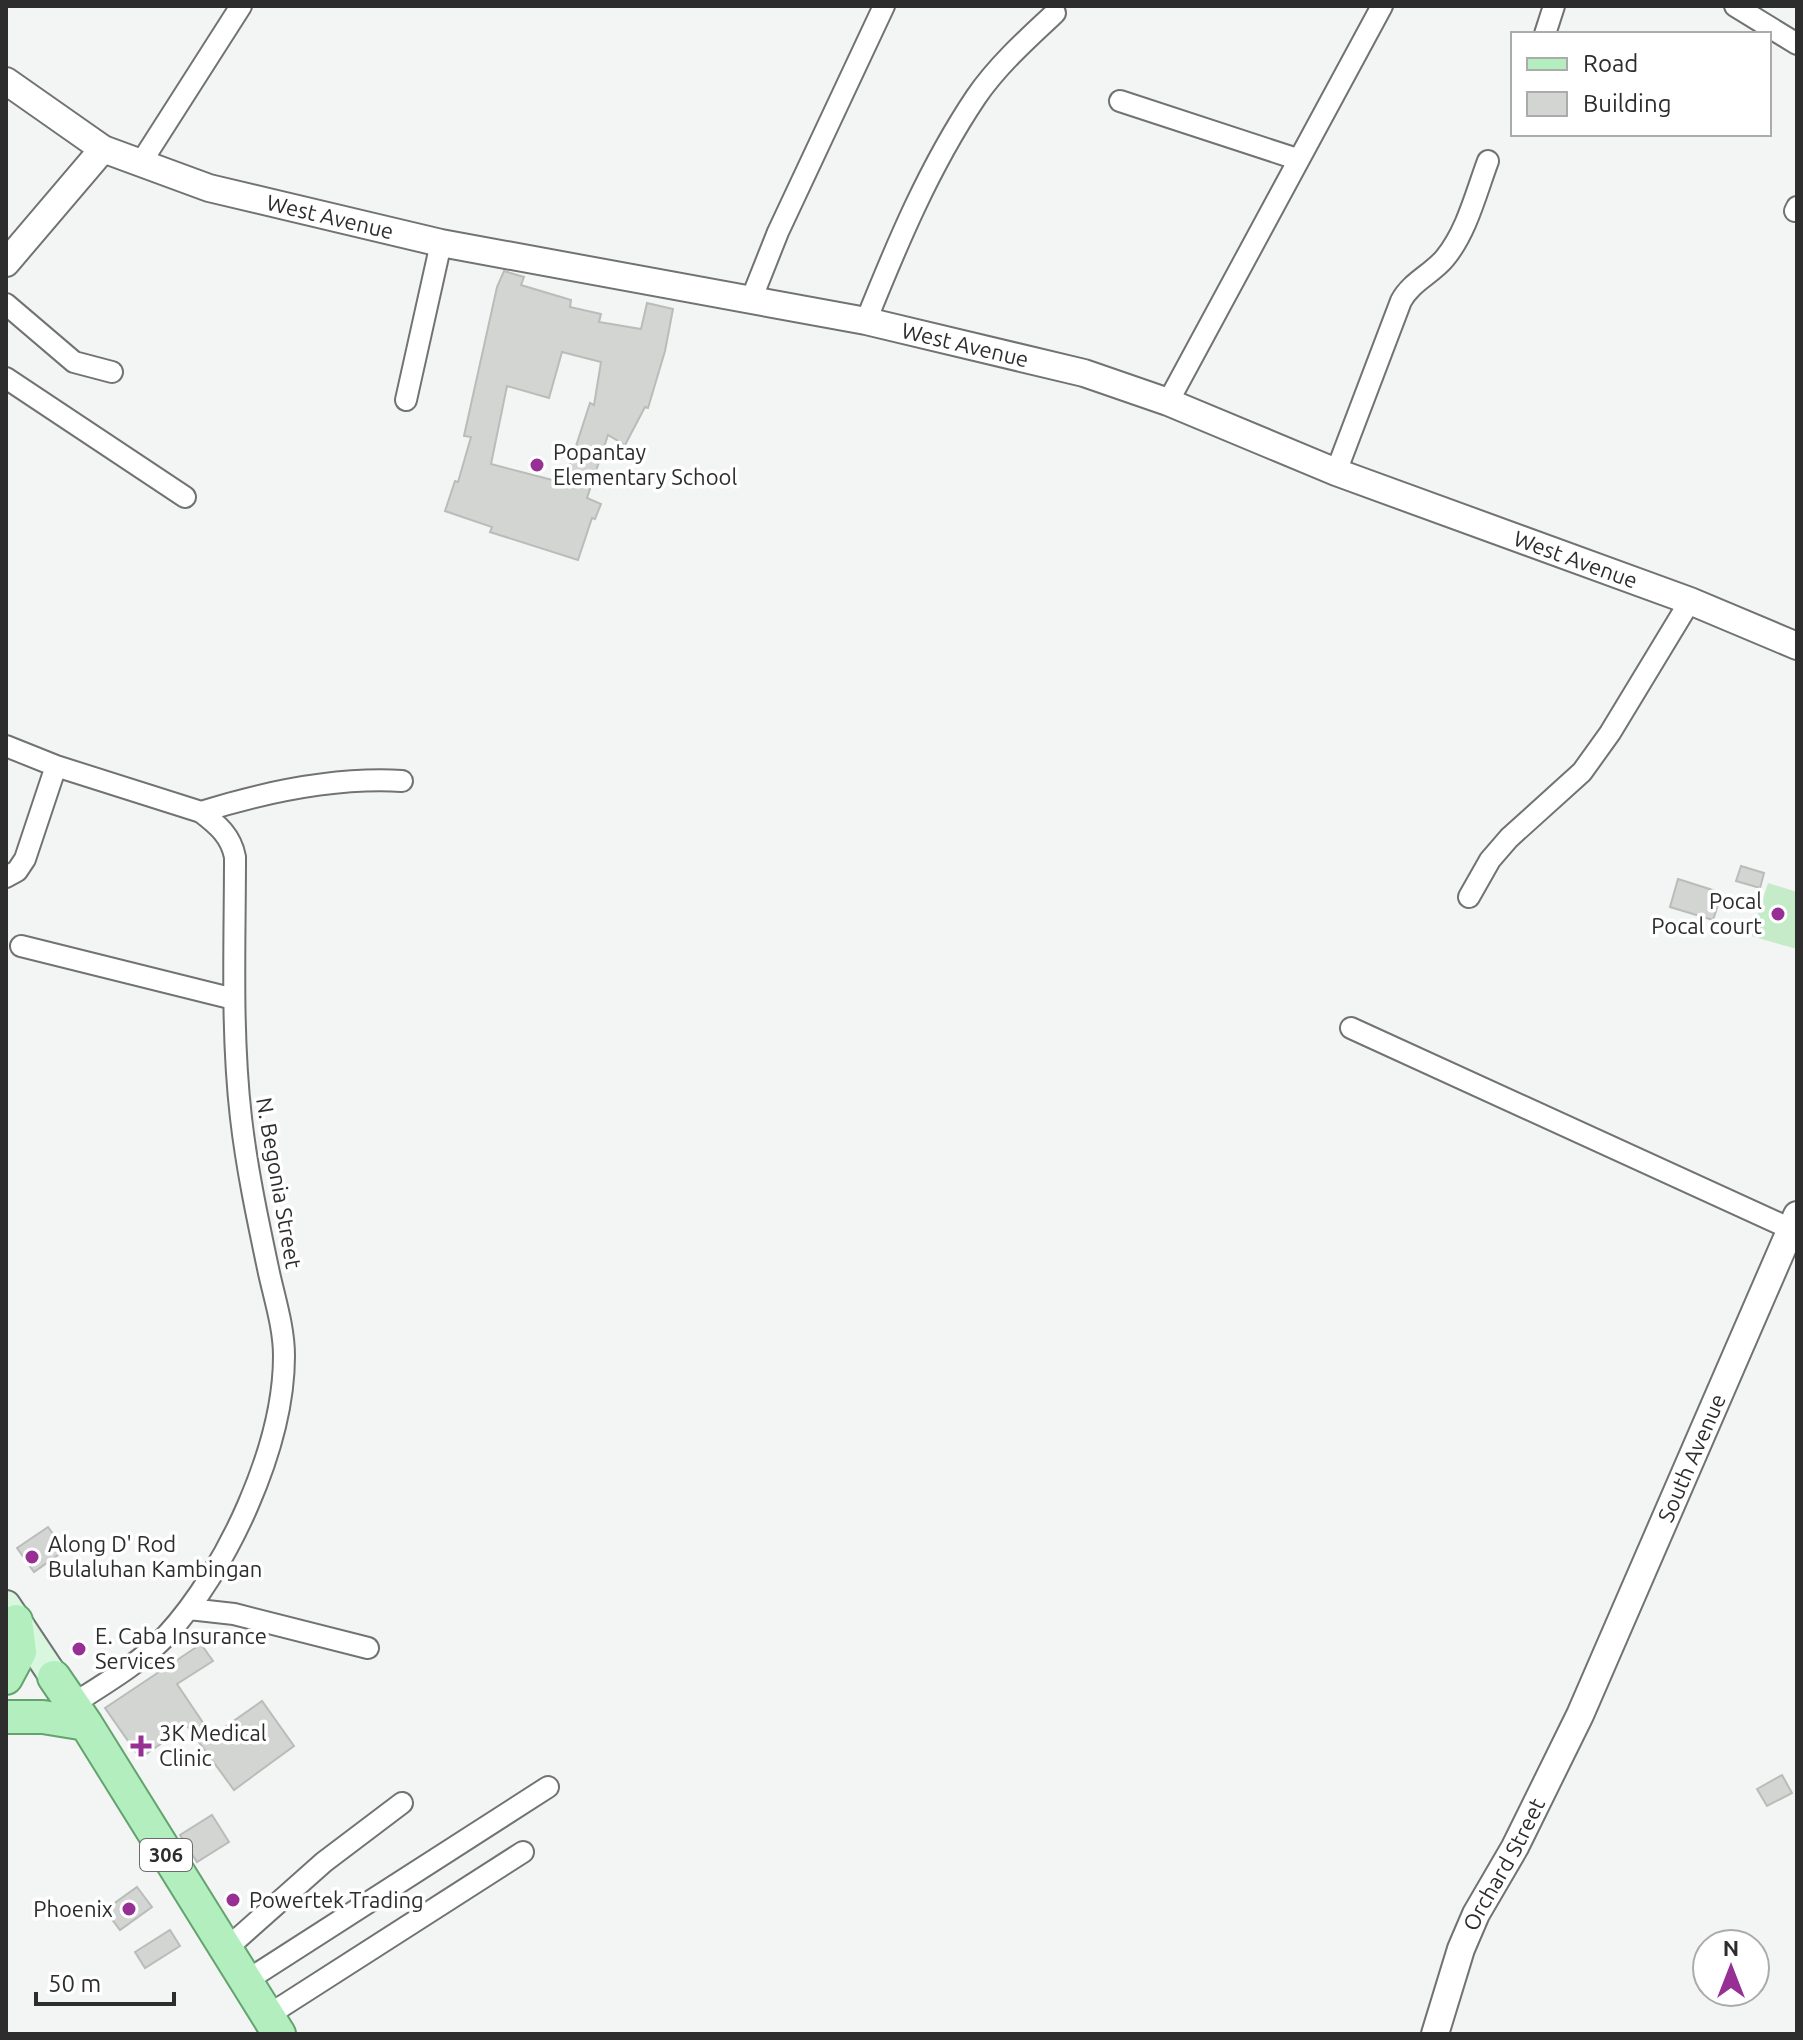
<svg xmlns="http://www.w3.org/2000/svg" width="1803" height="2040" font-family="Ubuntu,sans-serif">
  <rect width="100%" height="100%" fill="#f2f5f3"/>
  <path fill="#c5ebc9" d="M1768,883L1797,892V949L1751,936Z"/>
  <path fill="#d2d5d2" stroke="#babcba" stroke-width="2" fill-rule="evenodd" d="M504,271L524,277L521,285L571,300L570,307L601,314L599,322L641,329L647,303L673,309L665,351L648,408L645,407L625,445L608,435L587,498L601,504L595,519L592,518L578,560L490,532L492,527L445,511L455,481L458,482L471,437L464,436L497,287ZM562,352L601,362L594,405L590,403L564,483L491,464L507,386L549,398Z
    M1741,866L1764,873L1760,888L1736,881Z
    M1678,879L1722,893L1713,920L1670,907Z
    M48,1527L65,1550L34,1572L17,1548Z
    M201,1644L213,1661L177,1684L212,1736L262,1701L294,1746L234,1790L187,1726L140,1758L105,1708Z
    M1782,1775L1792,1793L1767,1806L1757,1789Z
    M212,1815L229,1842L197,1862L180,1835Z
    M137,1887L152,1907L120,1930L105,1910Z
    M170,1930L180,1946L145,1968L135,1952Z"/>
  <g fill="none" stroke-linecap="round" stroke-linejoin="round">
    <g stroke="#707371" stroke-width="24">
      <path id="minor" d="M1735,6L1797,44
        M1545,34L1554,6
        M1120,101L1297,159
        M142,161L241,6
        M1795,211L1797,207
        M751,300L778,232L884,6
        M6,304L74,362L112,372
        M866,321C897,244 929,167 976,97C997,66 1028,38 1055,13
        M6,378L185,497
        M406,400L441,243
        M1168,402L1382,6
        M1336,472L1401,301C1411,282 1432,274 1445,258C1467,231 1476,193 1488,161
        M6,746L56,766L201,812C218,825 231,836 235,857C235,944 231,1031 241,1118C247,1170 258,1221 269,1273C275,1300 284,1328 284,1356C284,1447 227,1570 166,1636C140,1663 104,1684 73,1704
        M201,812C265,792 335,777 402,781
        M6,877L17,871L25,859L56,766
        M1469,897L1490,860L1509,838L1582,772L1610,733L1690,601
        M21,946L234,999
        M1351,1028L1791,1229
        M189,1609L234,1614L368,1648
        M225,1950L324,1862L402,1803
        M246,1981L548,1787
        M267,2016L523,1852"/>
    </g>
    <g stroke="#707371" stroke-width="30">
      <g id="tertiary">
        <path id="s1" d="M6,81L103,149L209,188L441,243L866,321L1084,373L1168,402L1336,472L1690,601L1797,646"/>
        <path d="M6,263L103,149"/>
        <path id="s2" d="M1435,2034L1461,1949L1476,1914L1515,1847L1580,1715L1797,1215"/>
      </g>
    </g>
    <g stroke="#707371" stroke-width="32">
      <path id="secondary" d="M6,1605L54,1677"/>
    </g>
    <g stroke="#63a36e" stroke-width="36">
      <path id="primary" d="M54,1677L86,1724L279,2034
        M6,1678L20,1652L16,1621
        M6,1717H43L86,1724"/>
    </g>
    <use href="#minor" stroke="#fff" stroke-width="20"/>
    <use href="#tertiary" stroke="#fff" stroke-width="26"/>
    <use href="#secondary" stroke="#d9f7de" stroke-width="28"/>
    <use href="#primary" stroke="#b3eebe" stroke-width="32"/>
  </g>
  <g fill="#963095" stroke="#fff" stroke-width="3">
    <circle cx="537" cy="465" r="8"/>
    <circle cx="1778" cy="914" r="8"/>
    <circle cx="32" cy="1557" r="8"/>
    <circle cx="79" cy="1649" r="8"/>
    <path d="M137 1734h8v8h8v8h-8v8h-8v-8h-8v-8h8z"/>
    <circle cx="233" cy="1900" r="8"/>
    <circle cx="129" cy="1909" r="8"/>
  </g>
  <g text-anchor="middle" stroke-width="7" stroke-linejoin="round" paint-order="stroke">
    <rect fill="#fff" stroke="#6b6c6b" stroke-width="2" x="140" y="1839" width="52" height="32" rx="6"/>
    <g font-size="20" font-weight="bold" fill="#2c2d2c">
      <text x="166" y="1862">306</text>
    </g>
    <g font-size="22" fill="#2c2d2c" stroke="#fff">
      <text dy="8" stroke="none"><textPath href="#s1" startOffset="356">West Avenue</textPath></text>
      <text dy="8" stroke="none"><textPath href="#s1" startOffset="1004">West Avenue</textPath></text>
      <text dy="8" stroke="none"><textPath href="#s1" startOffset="1652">West Avenue</textPath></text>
      <text transform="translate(279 1183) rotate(80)" y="8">N. Begonia Street</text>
      <text dy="8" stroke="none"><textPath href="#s2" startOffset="632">South Avenue</textPath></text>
      <text dy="8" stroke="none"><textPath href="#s2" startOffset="184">Orchard Street</textPath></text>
    </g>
    <g font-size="22" fill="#2c2d2c" stroke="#fff" text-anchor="start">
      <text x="553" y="460">Popantay<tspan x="553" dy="25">Elementary School</tspan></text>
      <text x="1762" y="909" text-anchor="end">Pocal<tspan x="1762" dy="25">Pocal court</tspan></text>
      <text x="48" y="1552">Along D' Rod<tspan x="48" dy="25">Bulaluhan Kambingan</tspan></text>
      <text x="95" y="1644">E. Caba Insurance<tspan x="95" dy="25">Services</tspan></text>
      <text x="159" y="1741">3K Medical<tspan x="159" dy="25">Clinic</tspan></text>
      <text x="249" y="1908">Powertek Trading</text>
      <text x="113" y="1917" text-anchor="end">Phoenix</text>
    </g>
  </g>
  <rect width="1803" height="2040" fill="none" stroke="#2c2d2c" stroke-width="16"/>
  <rect x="1511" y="32" width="260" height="104" fill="#ffffff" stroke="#ababab" stroke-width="2"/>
  <rect x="1527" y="58" width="40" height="12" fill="#b3eebe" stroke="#ababab" stroke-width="2"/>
  <text x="1583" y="72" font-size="24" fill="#2c2d2c">Road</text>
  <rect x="1527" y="92" width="40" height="24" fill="#d2d5d2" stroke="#ababab" stroke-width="2"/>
  <text x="1583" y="112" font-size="24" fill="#2c2d2c">Building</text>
  <g transform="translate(1731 1968)"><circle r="38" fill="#ffffff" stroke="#ababab" stroke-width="2"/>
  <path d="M0-6L14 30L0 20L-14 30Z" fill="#963095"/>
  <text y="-12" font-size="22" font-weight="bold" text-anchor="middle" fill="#2c2d2c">N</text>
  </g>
  <path d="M36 1992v12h138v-12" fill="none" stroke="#2c2d2c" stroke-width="4"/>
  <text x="48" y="1992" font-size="24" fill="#2c2d2c" stroke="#ffffff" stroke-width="6" paint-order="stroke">50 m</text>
</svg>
